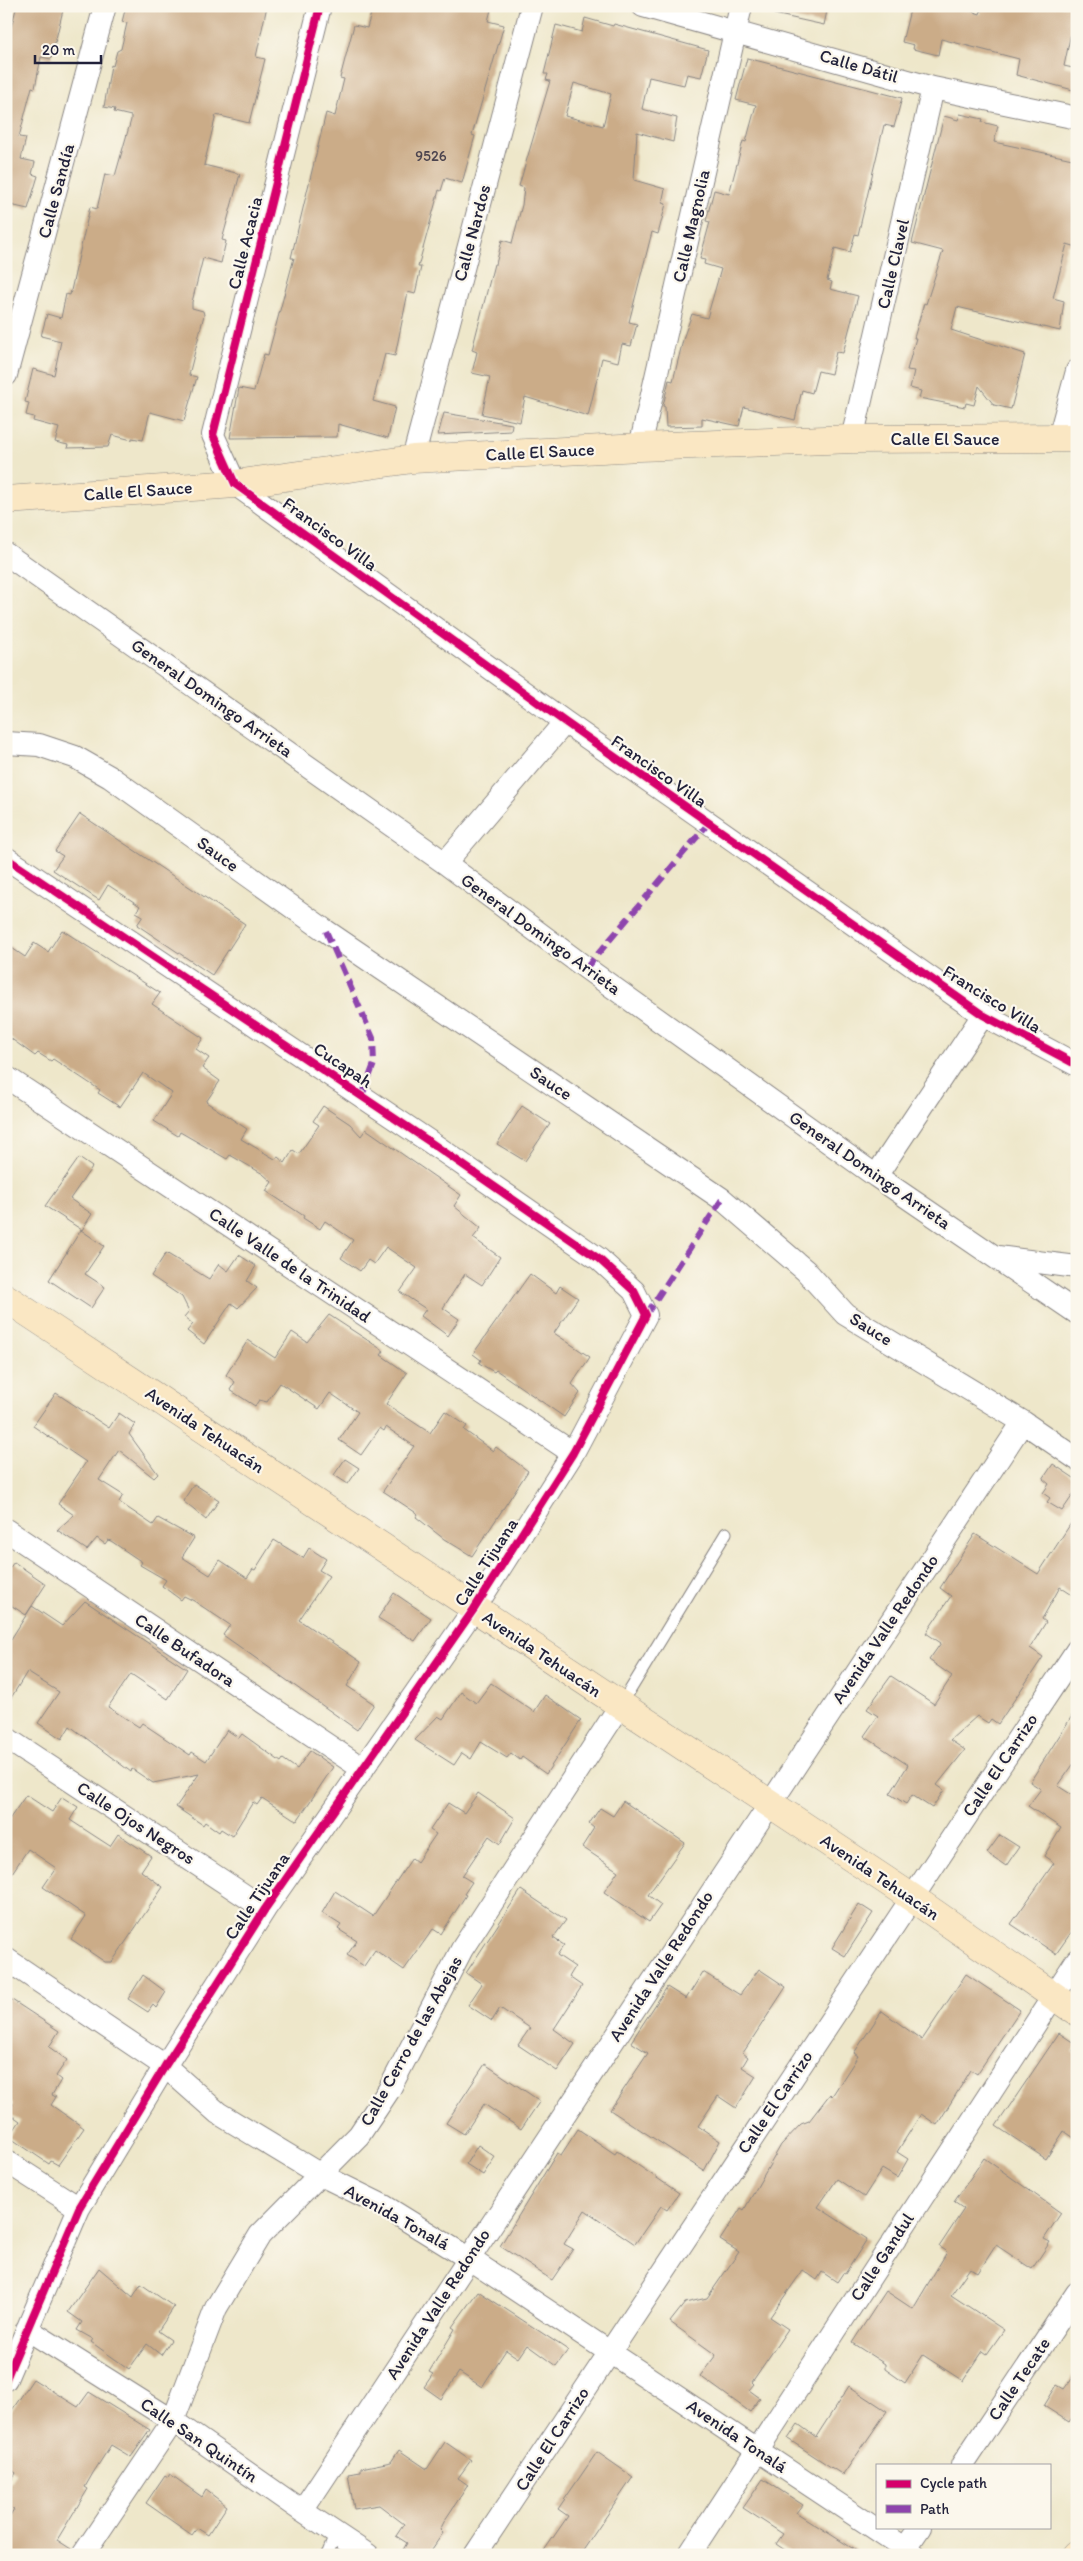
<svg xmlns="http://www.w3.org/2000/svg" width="1083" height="2561" font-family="Itim,sans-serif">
  <rect width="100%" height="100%" fill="#fbf7ec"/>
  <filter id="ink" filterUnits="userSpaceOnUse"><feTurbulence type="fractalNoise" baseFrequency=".02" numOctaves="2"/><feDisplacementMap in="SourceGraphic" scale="10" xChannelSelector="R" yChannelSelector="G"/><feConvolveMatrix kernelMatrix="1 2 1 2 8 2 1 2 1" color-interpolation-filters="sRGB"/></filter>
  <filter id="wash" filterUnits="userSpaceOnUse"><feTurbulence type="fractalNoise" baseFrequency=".0096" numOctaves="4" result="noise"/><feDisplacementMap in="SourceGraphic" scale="20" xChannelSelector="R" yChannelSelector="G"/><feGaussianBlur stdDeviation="1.12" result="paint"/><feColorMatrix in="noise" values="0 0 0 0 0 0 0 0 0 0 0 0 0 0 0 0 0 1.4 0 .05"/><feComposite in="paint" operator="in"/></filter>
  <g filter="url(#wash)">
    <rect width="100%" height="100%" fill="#eee7ca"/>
    <g id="blocks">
      <path fill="#cbac88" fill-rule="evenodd" d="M17,6H64L51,59L41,57L35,88L32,87L19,137L26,138L21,159L35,162L32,174L38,176L28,209L6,204V44Z
        M126,6H267L256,57L265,59L249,123L216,115L204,165L240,174L222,240L226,241L221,263L203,258L192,302V308L203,311L204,315L189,375L197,377L184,421L150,412L143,440L132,438V440L112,435L108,447L67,448L68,445L55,442L59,428L33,421L34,417L26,415L29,403L25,402L33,369L54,375L61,341L41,336L47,314L61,318L66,294L70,295L90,207L97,209L105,174L115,176L131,120V116L114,112L115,109L104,107L111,65L113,66L117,51L121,49L127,23L122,22Z
        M373,6H492L488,21L504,25L472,135L475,136L462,183L445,178L441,191L439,190L418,267H421L415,294L408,292L395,356L385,354L373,401L395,407L388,438L338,424L337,437L230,438L239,388L254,391L264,354L268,355L294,258H291L326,113L335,116L344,79L340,78L354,25L367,28Z
        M775,6H828L824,25L774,14Z
        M911,6H956L980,14L982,6H1077V34L1071,33L1064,66L1077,69V91L1016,75L1019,59L941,39L938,55L913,49L914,45L902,42Z
        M585,18L613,26L614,24L708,50L701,77L687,74L684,85L649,77L642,109L677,118L673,142L637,132L634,180L665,189L662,203L666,204L658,234L652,232L629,322L637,324L631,346L622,344L618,362L602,358L588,416L525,397L520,422L482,414L490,377L472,373L477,352L472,350L494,264H496L502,240L512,243L522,205L524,188L519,186L550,81L546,80L548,74H544L556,25L582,32ZM574,83L611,94L603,126L565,116Z
        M747,58L902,98L894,127L884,125L858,235L855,234L850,252L835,248L827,280L832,282L830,289L858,296L843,353L836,352L831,374L818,371L812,393L802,390L795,420L744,407L739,426L702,418V426L666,427L665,407L663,406L669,380L673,381L684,336L692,314L707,318L721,269L704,264L705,260L700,259L710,222L706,221L714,190L729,194L743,141L746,142L756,105L736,100Z
        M960,114L983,119L982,122L998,126L994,142L1077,160V247L1067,244L1053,298L1064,301L1060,331L957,307L951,330L1025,354L1011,409L994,405L979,386L974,405L966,403L965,407L919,398L921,391L910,388L914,371L907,370L916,338H914L924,303L926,304L943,251L912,243L944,116L958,120Z
        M444,413L512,424L511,431L438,435Z
        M80,814L245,924L212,975L137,925L143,916L136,912L140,906L108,885L99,900L53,870L63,856L55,851Z
        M62,930L160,993L152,1004L203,1038L196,1049L209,1058L202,1068L220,1081L206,1102L247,1129L241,1139L275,1159L278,1157L285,1163L293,1150L299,1154L319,1125L313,1121L323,1106L350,1124L361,1136L366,1129L461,1195L454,1206L481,1228L473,1238L500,1257L482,1285L465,1274L443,1308L459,1319L448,1336L421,1316L426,1309L400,1292L417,1268L386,1247L374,1264L368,1260L360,1271L341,1258L353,1240L325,1221L320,1229L303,1218L304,1216L266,1191L272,1182L263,1174L230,1155L227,1159L180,1132L178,1136L154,1121L172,1093L143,1073L120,1107L98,1093L100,1090L53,1059L51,1061L38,1053L35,1056L6,1035V944L25,957L34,943L48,952Z
        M522,1106L550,1124L525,1161L497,1144Z
        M79,1158L92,1167L70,1199L92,1214L82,1230L45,1206Z
        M81,1230L104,1246L85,1274L105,1287L91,1308L49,1280Z
        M166,1253L209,1279L219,1264L228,1271L239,1255L256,1266L247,1281L257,1288L238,1308L231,1303L204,1344L187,1331L193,1324L184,1317L189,1311L182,1297L151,1276Z
        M530,1274L556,1293L560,1286L578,1298L554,1333L590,1357L572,1384L580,1393L564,1417L496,1370L494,1372L479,1363L481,1360L473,1354Z
        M329,1315L384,1351L381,1355L407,1373L386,1404L430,1433L445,1411L467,1426L464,1430L493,1451L496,1447L528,1471L472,1556L444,1539L416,1517L418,1514L383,1491L414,1446L386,1427L384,1431L380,1428L361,1455L339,1440L358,1412L330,1393L319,1409L280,1383L267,1402L259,1400L255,1406L230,1390L235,1382L226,1375L248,1340L275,1358L292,1332L307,1342Z
        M56,1393L109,1428L119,1413L135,1424L129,1434L158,1474L154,1478L119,1450L99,1480L123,1495L119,1502L153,1525L158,1518L194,1538L182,1557L210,1575L220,1560L247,1578L253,1569L255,1570L274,1540L303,1558L309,1548L326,1559L319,1570L329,1576L299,1620L361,1662L347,1686L374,1704L357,1730L223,1635L230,1625L194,1601L184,1596L181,1600L162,1586L166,1580L140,1565L142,1562L111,1541L108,1540L105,1544L97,1538L87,1550L57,1530L74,1515L58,1504L86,1462L33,1426Z
        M345,1459L359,1468L348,1484L334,1475Z
        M1053,1464L1077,1480V1489L1062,1511L1047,1502L1050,1498L1043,1493L1049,1484L1043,1479Z
        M194,1484L219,1500L206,1520L183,1501Z
        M1077,1514V1598L1060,1587L1042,1619L1046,1622L1030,1648L1043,1657L998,1724L991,1719L988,1723L977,1716L950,1740L965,1750L937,1785L944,1790L932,1808L912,1795L906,1804L890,1794L908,1765L864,1736L878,1716L867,1709L891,1676L934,1704L952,1676L929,1660L941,1643L926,1633L951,1596L940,1588L975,1534L1038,1574Z
        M14,1562L46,1584L26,1615L6,1602V1573Z
        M394,1593L431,1618L415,1641L378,1618Z
        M85,1601L187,1669L168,1699L131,1674L108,1707L139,1727L142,1723L190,1755L192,1752L206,1761L227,1730L239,1738L242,1734L281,1762L283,1759L297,1769L310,1751L333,1767L297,1821L262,1798L257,1805L253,1802L232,1836L221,1829L219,1832L205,1822L203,1825L176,1807L199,1774L153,1783L132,1769L131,1772L70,1726L62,1739L38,1723L59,1692L27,1672L6,1706V1647L32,1606L62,1626Z
        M491,1683L534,1712L545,1695L581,1720L546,1774L522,1757L520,1760L511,1753L507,1758L481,1742L471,1759L462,1753L454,1765L415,1740L438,1716L443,1719L461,1692L476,1703Z
        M1077,1708V1759L1058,1786L1077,1798V1924L1056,1954L1011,1924L1054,1863L1044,1856L1061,1828L1028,1806L1041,1789L1030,1782Z
        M478,1793L515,1818L500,1844L489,1836L462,1876L472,1882L464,1894L466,1895L441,1934L433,1929L404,1970L375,1950L364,1966L347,1955L357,1941L338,1929L341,1925L322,1913L335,1891L373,1916L412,1858L417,1862L436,1834L430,1830L448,1803L464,1813Z
        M26,1795L52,1812L62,1797L78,1807L70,1820L110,1846L118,1834L151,1856L141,1871L163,1887L112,1962H105L71,1939L86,1916L43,1887L56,1868L28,1849L6,1882V1824Z
        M623,1801L685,1843L648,1895L661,1905L649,1922L604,1892L618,1871L582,1847L594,1828L589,1824L600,1808L613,1816Z
        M1000,1835L1019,1847L1006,1866L987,1853Z
        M521,1890L566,1920L553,1938L564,1945L557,1955L575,1967L569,1977L582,1986L554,2029L575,2044L557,2071L518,2045L530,2028L500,2008L492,2021L468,2005L482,1984L466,1973Z
        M859,1904L873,1913L845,1956L832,1948Z
        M759,1969L786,1987L743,2053L748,2057L742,2067L756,2076L736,2108L718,2096L698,2126L720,2141L704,2171L610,2110L648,2053L631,2042L667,1987L686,1999L703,1972L740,1995Z
        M966,1974L1020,2010L977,2074L971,2070L937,2125L921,2114L897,2152L908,2159L897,2178L882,2169L864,2197L837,2179L818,2207L867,2239L845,2274L843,2273L837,2282L822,2272L817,2280L803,2270L770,2317L788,2329L752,2382L754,2384L749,2390L760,2398L750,2412L700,2376L716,2355L670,2322L685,2303L707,2298L739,2252L720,2240L741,2208L744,2210L781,2145L801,2124L809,2121L830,2094L832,2096L858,2056L854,2053L882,2011L922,2040Z
        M143,1975L166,1992L156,2008L153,2005L148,2012L128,1999Z
        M6,1996L59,2031L49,2047L67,2060L56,2076L61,2080L52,2095L56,2097L51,2105L84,2128L58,2165L51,2161L49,2164L9,2137L20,2121L7,2112L13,2104L6,2098Z
        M1059,2033L1077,2045L1073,2051L1077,2053V2140L1064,2131L1046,2159L996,2126Z
        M485,2064L540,2101L521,2129L484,2104L464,2134L446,2123Z
        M578,2129L615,2154L617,2151L679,2193L667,2210L661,2206L635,2244L585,2210L564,2244L573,2249L552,2280L500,2246L557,2153L561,2155Z
        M478,2145L495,2157L483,2175L466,2164Z
        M984,2158L1061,2213L1044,2239L1050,2242L1032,2269L996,2245L978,2273L970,2268L951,2295L1004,2330L987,2354L983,2351L963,2381L923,2355L905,2383L885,2369V2364L852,2343L886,2291L913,2309L947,2252L939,2247L964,2209L954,2202Z
        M99,2268L133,2297L141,2284L174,2307L158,2331L171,2340L161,2355L147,2344L129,2369L91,2342L93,2339L77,2330L82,2322L68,2312Z
        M478,2291L568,2350L556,2366L527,2345L518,2358L506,2350L482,2387L459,2372L441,2399L424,2387L433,2374L429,2372L455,2329L452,2327Z
        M1077,2371V2411L1069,2422L1044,2406L1057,2385L1064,2389Z
        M33,2379L78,2407L89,2392L150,2430L131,2457L111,2445L93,2473L85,2487L88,2489L57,2540L71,2549L70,2555H6V2523L14,2510L6,2505V2488L16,2473L6,2466V2419Z
        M849,2386L887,2411L843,2475L788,2439L798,2424L816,2437Z
        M445,2442L471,2460L458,2478L468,2485L445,2520L440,2530L443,2533L428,2555H400L407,2543L396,2536L404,2524L379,2505L354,2509L348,2474L361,2472V2468L391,2462L399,2450L427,2469Z
        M597,2452L633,2477L580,2555H541L568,2516L558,2509Z
        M170,2474L202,2497L206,2490L227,2506L208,2535L197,2528L192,2535L146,2503L165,2475L168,2477Z
        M763,2479L803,2505L797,2513L863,2555H792L776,2544L783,2534L743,2508Z"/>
    </g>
  </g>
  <g filter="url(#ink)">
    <use href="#blocks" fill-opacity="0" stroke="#888482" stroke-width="1"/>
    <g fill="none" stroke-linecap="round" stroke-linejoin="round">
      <g stroke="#888482" stroke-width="13">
        <path id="lane" d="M621,1705L726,1533
          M327,2555L336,2533"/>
      </g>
      <g stroke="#888482" stroke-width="24">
        <path id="street" d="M320,6L213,435L235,484L565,722L983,1015L1077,1065
          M643,6L933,88L1077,118
          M6,375L105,6
          M1059,438L1077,371
          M852,439L933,88
          M640,447L741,6
          M413,459L532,6
          M6,554L445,863L586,968L876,1176L1077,1313
          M6,743L39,745L75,757L110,777L326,931L722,1199L806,1271L845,1314L1023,1422L1077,1459
          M6,858L430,1142L599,1259L634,1291L646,1315L573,1453L474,1609L265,1909L165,2066L79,2208L6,2379
          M445,863L565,722
          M6,1077L573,1453
          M876,1176L983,1015
          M998,1257L1077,1267
          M6,1530L363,1769
          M6,1738L265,1909
          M6,1959L165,2066L218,2113L319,2174L384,2206L468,2258L915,2555
          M6,2161L79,2208
          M27,2329L173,2421L302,2511L368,2555
          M962,2465L1077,2293
          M302,2511L1023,1422
          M83,2555L173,2421L216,2308L260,2235L359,2135L389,2090L462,1949L620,1706
          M475,2555L1077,1650
          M689,2555L1077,1960
          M901,2555L920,2527"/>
      </g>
      <g stroke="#888482" stroke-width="29">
        <path id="secondary" d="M6,500L235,484L413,459L640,447L852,439L1077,438
          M6,1298L911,1897L1077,2012
          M1076,2555L1077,2554"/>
      </g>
      <use href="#lane" stroke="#fff" stroke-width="11"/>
      <use href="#street" stroke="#fff" stroke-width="22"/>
      <use href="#secondary" stroke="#fae7c3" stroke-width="28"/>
      <path stroke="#8e44ad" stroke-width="6" stroke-dasharray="12 6" stroke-linecap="butt" d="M326,931L373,1038L374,1064L362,1096
        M586,968L708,824
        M646,1315L722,1199"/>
      <g stroke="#fbf7ec" stroke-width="11">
        <path id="cycleway" d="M320,6L213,435L235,484L565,722L983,1015L1077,1065
          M6,858L430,1142L599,1259L634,1291L646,1315L573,1453L474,1609L265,1909L165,2066L79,2208L6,2379"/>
      </g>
      <use href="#cycleway" stroke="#d6006c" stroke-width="8"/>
    </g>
  </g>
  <g text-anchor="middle" stroke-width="4.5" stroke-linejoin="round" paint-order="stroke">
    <g font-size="15" fill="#4c444e">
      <text x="431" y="161">9526</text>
    </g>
    <g font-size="18" fill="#22223b" stroke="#fbf7ec">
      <text transform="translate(859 66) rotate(16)" y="6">Calle Dátil</text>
      <text transform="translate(56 191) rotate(-75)" y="6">Calle Sandía</text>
      <text transform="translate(691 226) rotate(-77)" y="6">Calle Magnolia</text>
      <text transform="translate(472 233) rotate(-75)" y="6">Calle Nardos</text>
      <text transform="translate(245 243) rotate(-76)" y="6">Calle Acacia</text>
      <text transform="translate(893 264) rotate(-77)" y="6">Calle Clavel</text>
      <text x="945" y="445">Calle El Sauce</text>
      <text transform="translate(540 452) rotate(-3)" y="6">Calle El Sauce</text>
      <text transform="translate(138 491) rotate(-4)" y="6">Calle El Sauce</text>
      <text transform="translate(330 534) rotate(36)" y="6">Francisco Villa</text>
      <text transform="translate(212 698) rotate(35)" y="6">General Domingo Arrieta</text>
      <text transform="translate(659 771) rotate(35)" y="6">Francisco Villa</text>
      <text transform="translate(218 854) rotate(36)" y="6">Sauce</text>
      <text transform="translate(541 934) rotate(36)" y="6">General Domingo Arrieta</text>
      <text transform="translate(992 999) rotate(32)" y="6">Francisco Villa</text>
      <text transform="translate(343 1065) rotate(34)" y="6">Cucapah</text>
      <text transform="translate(551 1083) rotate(34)" y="6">Sauce</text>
      <text transform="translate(870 1170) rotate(35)" y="6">General Domingo Arrieta</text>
      <text transform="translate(290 1265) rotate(34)" y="6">Calle Valle de la Trinidad</text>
      <text transform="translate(871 1329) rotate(32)" y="6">Sauce</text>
      <text transform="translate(205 1430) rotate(34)" y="6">Avenida Tehuacán</text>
      <text transform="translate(486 1562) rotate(-57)" y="6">Calle Tijuana</text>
      <text transform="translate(885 1629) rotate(-56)" y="6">Avenida Valle Redondo</text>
      <text transform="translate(185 1650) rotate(34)" y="6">Calle Bufadora</text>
      <text transform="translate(542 1654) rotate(34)" y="6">Avenida Tehuacán</text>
      <text transform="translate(1000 1765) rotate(-56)" y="6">Calle El Carrizo</text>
      <text transform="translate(136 1823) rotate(33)" y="6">Calle Ojos Negros</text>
      <text transform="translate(880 1877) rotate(34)" y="6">Avenida Tehuacán</text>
      <text transform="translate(257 1896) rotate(-56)" y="6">Calle Tijuana</text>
      <text transform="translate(661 1966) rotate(-57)" y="6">Avenida Valle Redondo</text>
      <text transform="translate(411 2041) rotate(-61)" y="6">Calle Cerro de las Abejas</text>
      <text transform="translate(775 2102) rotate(-56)" y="6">Calle El Carrizo</text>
      <text transform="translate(397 2217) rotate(29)" y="6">Avenida Tonalá</text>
      <text transform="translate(882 2257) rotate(-57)" y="6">Calle Gandul</text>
      <text transform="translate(438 2304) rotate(-57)" y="6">Avenida Valle Redondo</text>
      <text transform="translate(1019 2379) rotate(-56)" y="6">Calle Tecate</text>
      <text transform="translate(737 2436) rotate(34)" y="6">Avenida Tonalá</text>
      <text transform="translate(552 2439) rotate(-57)" y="6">Calle El Carrizo</text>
      <text transform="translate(199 2440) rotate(34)" y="6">Calle San Quintín</text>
    </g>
  </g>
  <rect width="1083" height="2561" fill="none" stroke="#fbf7ec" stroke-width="25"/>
  <rect x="876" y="2464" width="175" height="65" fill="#fbf7ec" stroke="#a4a2a5"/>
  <rect x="886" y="2480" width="25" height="8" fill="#d6006c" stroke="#a4a2a5"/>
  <text x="920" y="2488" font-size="15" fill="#22223b">Cycle path</text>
  <rect x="886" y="2505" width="25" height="8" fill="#8e44ad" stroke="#a4a2a5"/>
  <text x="920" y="2514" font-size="15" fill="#22223b">Path</text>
  <path d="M35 55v8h66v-8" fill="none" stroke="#22223b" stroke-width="2.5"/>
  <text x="42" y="55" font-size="15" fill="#22223b" stroke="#fbf7ec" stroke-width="4" paint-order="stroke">20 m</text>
</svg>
